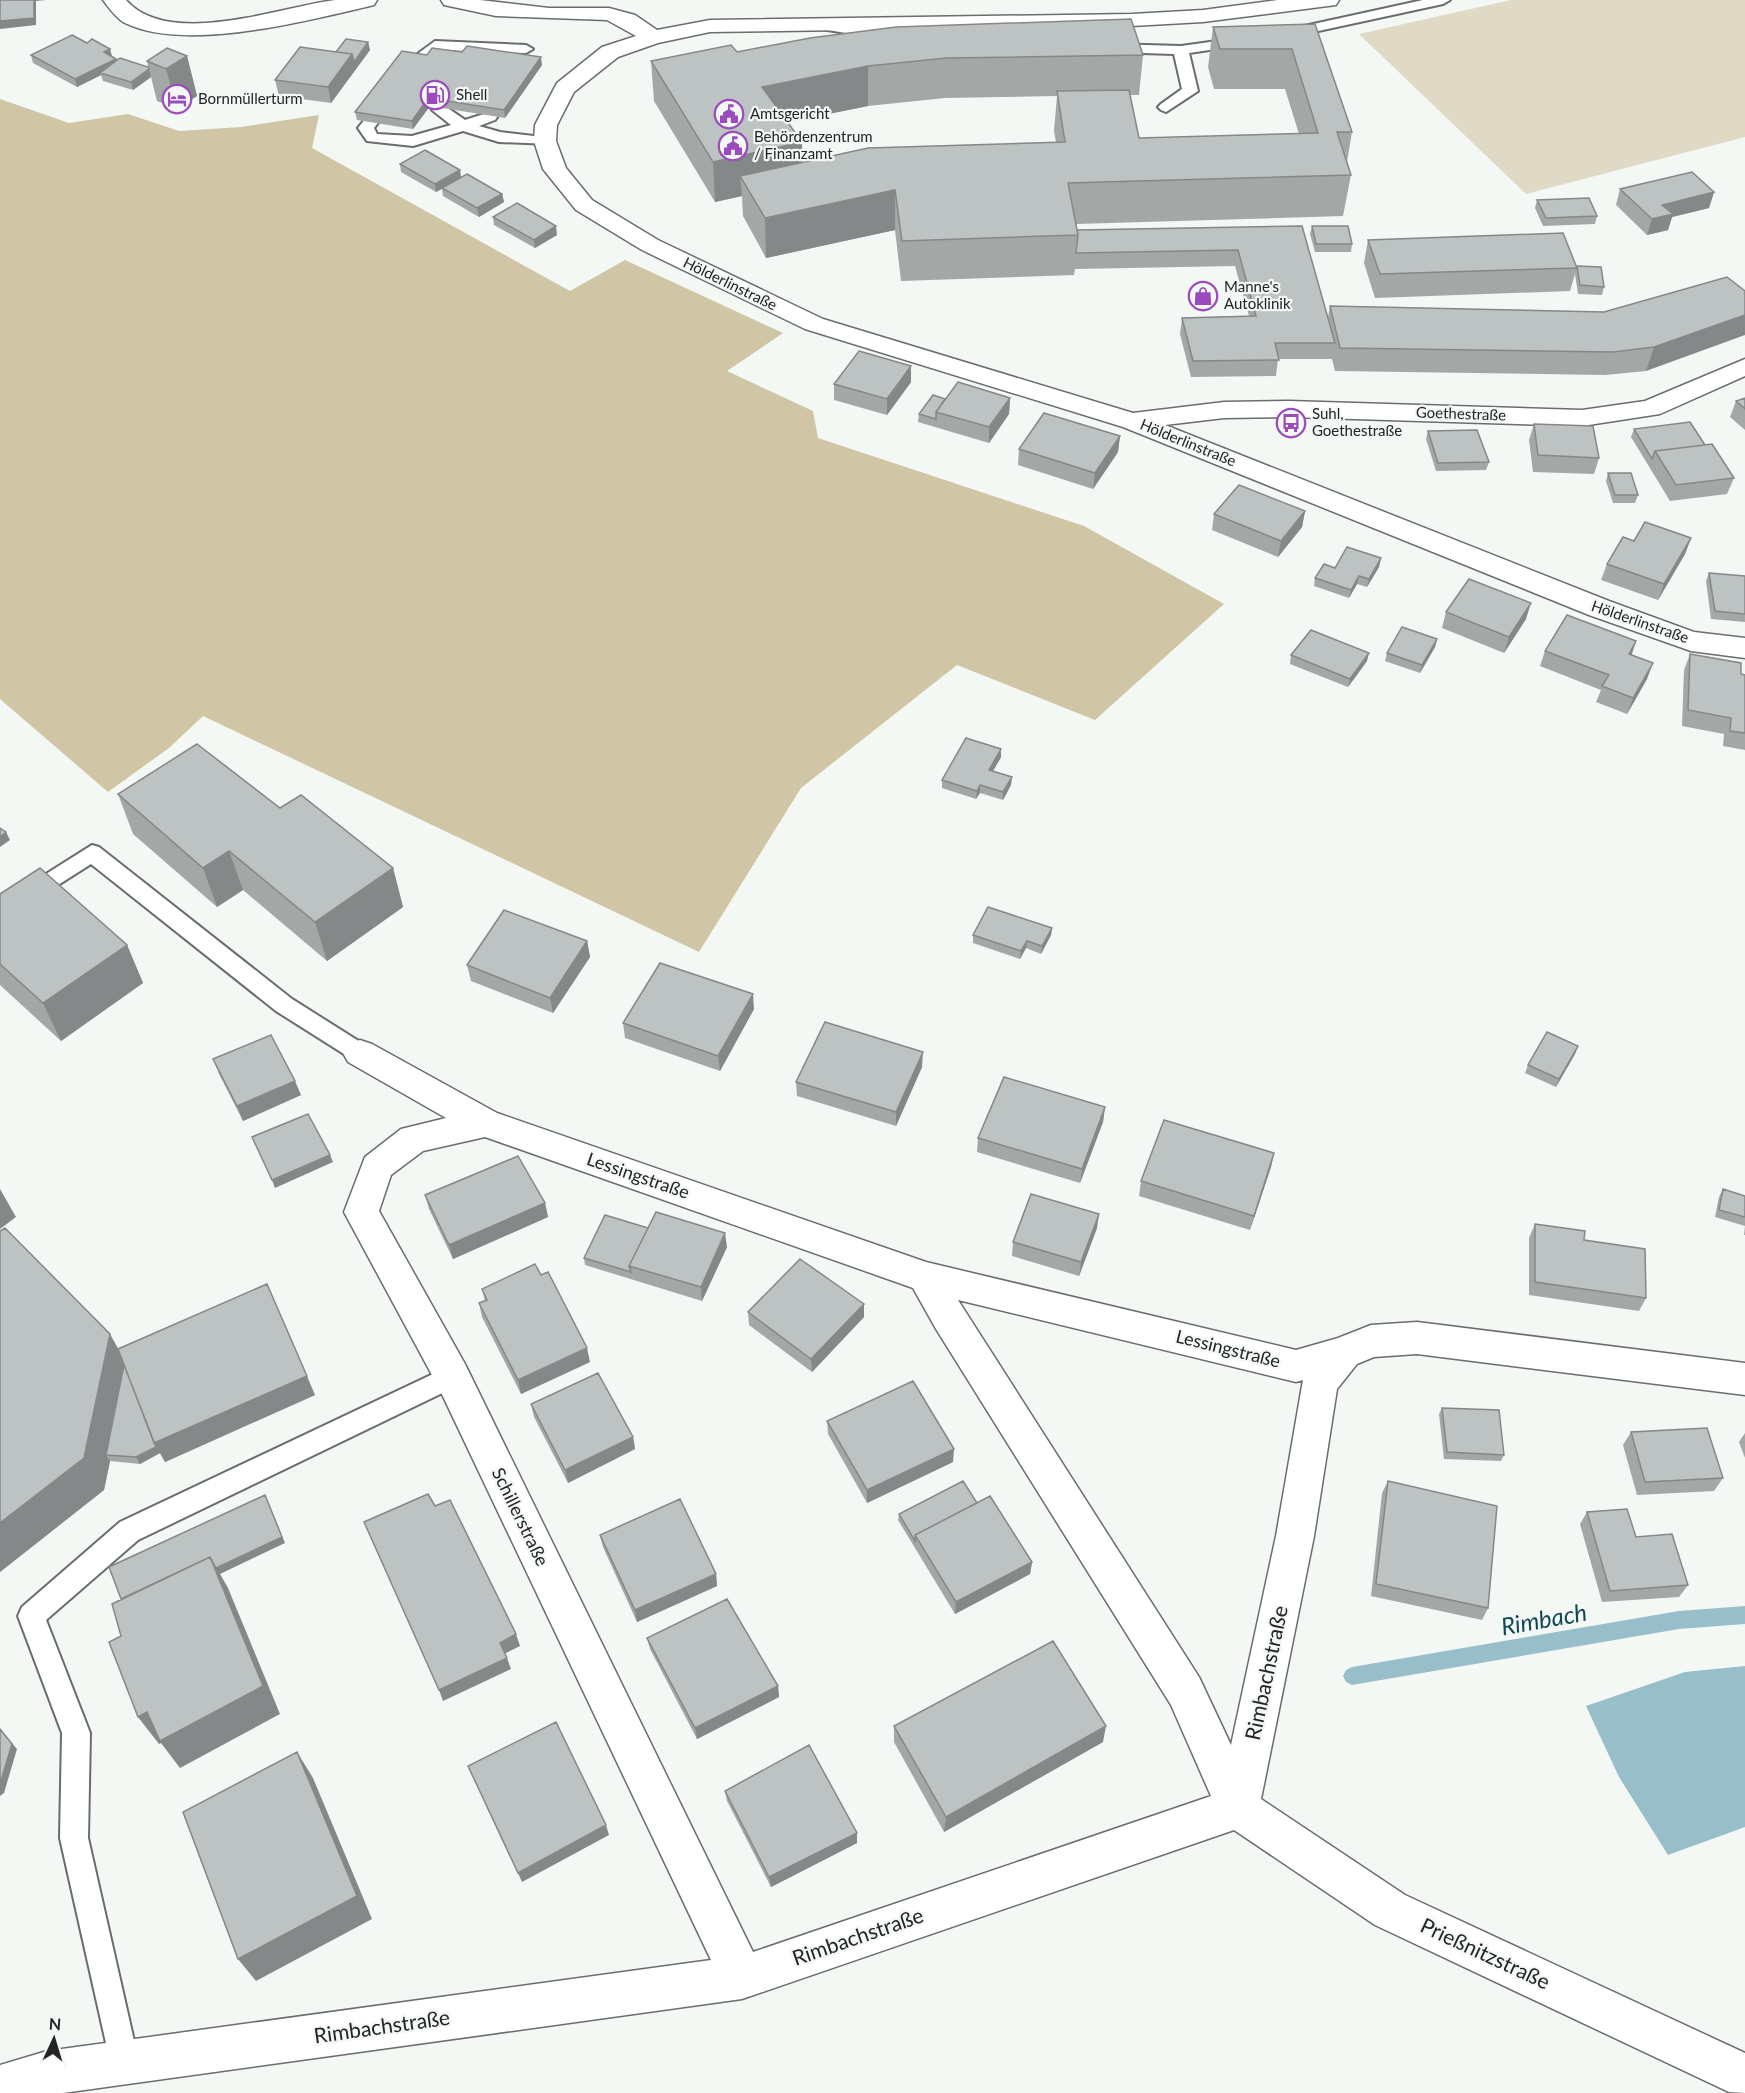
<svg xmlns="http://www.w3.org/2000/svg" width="1745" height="2093" font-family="Lato,sans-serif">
  <rect width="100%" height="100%" fill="#f3f8f4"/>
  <path fill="#dfd9c5" d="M1511,0H1745V137L1526,194L1359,34Z"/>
  <path fill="#d0c5a5" d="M0,99L69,123L128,114L179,131L241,127L319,115L312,148L570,291L625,260L783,333L727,371L813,411L818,438L1084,526L1224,604L1095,720L957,665L801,788L699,952L203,716L169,748L108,792L0,699Z"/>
  <path fill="#98beca" d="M1745,1666V1827L1668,1855L1619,1777L1586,1706L1685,1672Z"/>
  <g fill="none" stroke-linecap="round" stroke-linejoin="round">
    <path fill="#98beca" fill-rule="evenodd" d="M1745,1606V1624L1679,1629L1352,1685L1346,1682L1343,1676L1346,1670L1352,1667L1679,1611Z"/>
    <g stroke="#6a6e6b" stroke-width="4">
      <path id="service" d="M1423,0H1450L1443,4L1286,38L1279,34L1286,30Z
        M820,21L889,32L896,36L889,40L815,28L813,25L815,22Z
        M1239,38L1244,39L1246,42L1244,45L1189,53L1198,91L1166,112L1161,110L1158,107L1161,104L1182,89L1174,54L1110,52L1103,48L1110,44L1181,46Z
        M435,41L526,45L533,49L526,53L439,50L426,61L374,128L377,134L412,136L451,125L432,110L454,81L459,79L467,84L449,109L465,120L484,114L502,88H512L515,91L495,120L479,126L500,132L551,138L553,141L551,144L499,142L463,131L413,146L367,141L358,128L416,55Z
        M92,845L99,847L292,999L368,1047L371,1053L368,1059L360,1062L352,1059L276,1011L91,864L0,922V903Z
        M452,1365L461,1368L465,1376L461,1384L138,1540L46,1620L90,1733L88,1838L139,2063L135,2074L124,2078L113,2074L60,1838L62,1733L18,1616L22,1607L120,1522Z"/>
    </g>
    <g stroke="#6a6e6b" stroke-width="3">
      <path id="minor" d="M103,0H126C169,49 280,7 335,0C348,0 363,0 377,0L374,5C310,20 186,53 125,23C117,19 109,8 103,0Z
        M441,0H480L549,8H609L635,15L657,30L710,20L1132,14L1203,10L1278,0H1339L1336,5L1328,6L1203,22L1132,26L710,32L658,43L618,57L574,92L557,125L556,141L566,168L592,200L658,240L823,319L1133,413L1224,402L1289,401L1582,410L1645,401L1745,359V376L1660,414L1582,426L1289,417L1224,418L1165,425L1609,601L1694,632L1745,638V658L1691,651L1589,615L1123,427L805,329L642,250L576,210L543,169L534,141L535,125L557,83L602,47L636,36L607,20L496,16L444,5Z
        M360,1040L372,1044L497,1113L926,1262L1296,1350L1338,1338L1371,1325L1417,1322L1745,1363V1395L1417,1354L1374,1357L1357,1364L1337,1389L1314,1536L1261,1799L1405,1895L1745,2053V2093L1729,2092L1375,1925L1234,1830L742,1999L63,2093H0V2065L47,2051L711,1960L439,1388L344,1212L365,1157L401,1129L446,1118L348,1062L343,1053L348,1044ZM485,1137L913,1288L936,1329L1171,1705L1211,1796L753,1952L465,1364L379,1211L391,1175L423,1151ZM958,1300L1296,1382L1303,1380L1276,1536L1231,1745L1199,1677Z"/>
    </g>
    <use href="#service" fill="#fff" fill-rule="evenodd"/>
    <use href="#minor" fill="#fff" fill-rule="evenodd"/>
  </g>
  <path fill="#a3a8a7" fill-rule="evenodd" d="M1315,24L1352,132L1347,162L1351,175L1343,216L1076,224L1077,230L1302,226L1328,317L1330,306L1604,312L1727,277L1646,371L1605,375L1335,371L1332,359H1278L1276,376L1191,377L1180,334L1182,318L1249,316L1235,266L1075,269L1074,275L901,281L895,230L766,258L743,216L742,196L715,202L654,101L651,61L737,52L1143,55L1139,95H1130L1139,138L1299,134L1285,89H1214L1208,67L1213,27ZM1057,96L1054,131L1056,142L802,163L788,122L868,106L945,98Z
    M368,42L370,50L331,103L279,96L275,80L336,52Z
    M87,43L110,49L112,56L116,59L117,61L148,67L147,61L187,56L197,96L177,109L157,101L151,77L133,90L103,81L101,75L77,87L33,63L31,55Z
    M427,55L542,65L505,118L430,106L413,129L357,120L355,112Z
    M400,164L460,170L461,178L502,194L504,202L479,217L443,196L442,189L436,192L401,172Z
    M1620,189L1714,192L1709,208L1672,217L1668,230L1647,235L1616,205Z
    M1537,200L1597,216L1595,224L1543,226L1535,208Z
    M493,217L557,235L535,248L494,225Z
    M1312,226L1352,244L1351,252H1315L1310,234Z
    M1368,240L1577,268V266L1604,287L1602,295L1578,294L1575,274L1570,291L1375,298L1364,263Z
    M911,366V382L887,415L834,400V384Z
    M1010,398L1009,414L989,443L918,422L919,414L945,399Z
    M1745,398V430L1730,417L1736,401Z
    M1534,424L1599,458L1594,474L1533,472L1529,440Z
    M1634,429L1705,445L1734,478L1727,494L1670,501L1631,437Z
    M1428,431L1489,462L1486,470L1436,471L1426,439Z
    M1120,436L1118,452L1093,489L1018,465L1019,449Z
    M1608,473L1638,495L1635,503H1613L1606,481Z
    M1305,511L1302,527L1278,557L1212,530L1214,514Z
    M1691,538L1685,554L1658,600L1601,580L1607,564L1634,541Z
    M1381,558L1379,567L1367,587L1357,584L1349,598L1314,586L1315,578Z
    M1709,573L1745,576V622L1711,619L1706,581Z
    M1446,612L1526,619L1504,653L1442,628Z
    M1437,639L1435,647L1420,673L1385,661L1387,653Z
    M1545,651L1631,655L1647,679L1627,714L1596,702L1601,690L1540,666Z
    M1690,654L1741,674L1745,675V750L1723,746L1724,734L1682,726L1684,670Z
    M1291,655L1367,661L1348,687L1290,664Z
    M1001,749V757L993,771L1011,785L1003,800L980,793L976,799L942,788V780Z
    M118,794L280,808L393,868L403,907L327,961L243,890L217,907L133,834Z
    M0,894L127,945L143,983L61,1041L0,985Z
    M1052,928L1051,935L1041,954L1026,948L1020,959L973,943V935Z
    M587,941L590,957L553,1013L471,981L467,965Z
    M754,1009L720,1071L625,1038L623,1023Z
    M1578,1046L1575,1054L1556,1087L1525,1073L1528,1065Z
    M213,1059L301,1095L243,1121L219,1074Z
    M922,1067L896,1126L797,1096L796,1082Z
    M1105,1107L1103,1122L1080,1183L977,1152L978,1138Z
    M1274,1153L1271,1167L1250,1230L1139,1196L1141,1181Z
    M1723,1189L1745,1196V1235H1744L1745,1226L1715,1217L1719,1197Z
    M425,1195L545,1203L548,1217L453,1259L429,1209Z
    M1535,1224L1584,1240L1646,1298L1639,1311L1529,1295V1238Z
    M648,1228L727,1247L702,1301L585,1265L584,1258Z
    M1097,1228L1079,1276L1012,1256L1013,1242Z
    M0,1231L118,1349L315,1395L165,1462L160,1453L140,1464L110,1461L104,1490L0,1572Z
    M482,1289L590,1362L521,1394L482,1317L479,1303L485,1301Z
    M864,1304V1317L812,1372L749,1325L748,1312Z
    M531,1404L633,1437L635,1449L568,1483L534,1417Z
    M1442,1408L1504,1455L1501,1461L1444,1459L1439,1414Z
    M827,1421L953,1462L867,1503L828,1434Z
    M1631,1432L1723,1478L1714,1491L1637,1495L1623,1445Z
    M1745,1433V1458L1739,1442Z
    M1388,1481L1488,1608L1482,1620L1371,1596L1382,1493Z
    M977,1503L1032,1562L1030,1574L955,1614L898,1520L899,1514Z
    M1587,1512L1636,1537L1688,1585L1679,1597L1602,1602L1580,1524Z
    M600,1535L716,1574L717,1586L637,1622L603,1547Z
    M647,1638L778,1686L779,1697L697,1739L650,1649Z
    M894,1726L1103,1742L944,1832L894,1742Z
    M725,1791L857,1843L771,1887L727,1801Z"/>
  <path fill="#848888" d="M34,0H46L36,1V25L0,29V21Z
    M368,42L370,50L331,103L328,87L352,54Z
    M110,49L112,57L104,52Z
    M187,56L197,96L177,109L166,69Z
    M541,57L542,65L505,118L504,110Z
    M116,59L118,67L100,73L101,75L77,87L75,79Z
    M868,66V106L764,127L762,87Z
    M149,69L151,77L133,90L131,82Z
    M428,98L430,106L413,129L412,121Z
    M802,142L803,182L740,176L742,196L715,202L713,162Z
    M460,170L461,178L436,192L435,184Z
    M895,190V230L766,258L765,218Z
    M1714,192L1709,208L1672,217L1668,230L1647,235L1652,219L1662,205Z
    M502,194L504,202L479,217L477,208Z
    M556,226L557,235L535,248L534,240Z
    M1745,315V335L1646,371L1654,347Z
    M911,366V382L887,415V399Z
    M1010,398L1009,414L989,443V427Z
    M1120,436L1118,452L1093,489L1095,473Z
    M1305,511L1302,527L1278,557L1281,541Z
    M1691,538L1685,554L1658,600L1664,584Z
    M1381,558L1379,567L1367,587L1369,579Z
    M1359,576L1357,584L1349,598L1351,590Z
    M1531,603L1526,619L1504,653L1509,637Z
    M1437,639L1435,647L1420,673L1422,665Z
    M1636,641L1631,657L1629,654Z
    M1369,653L1367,661L1348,687L1350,679Z
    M1653,663L1647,679L1627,714L1633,698Z
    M1001,749V757L989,778V770Z
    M1012,777L1011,785L1003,800V792Z
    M980,785V793L976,799L977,791Z
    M6,832L10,840L0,847V837Z
    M229,851L243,890L217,907L203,868Z
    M393,868L403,907L327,961L315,922Z
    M1052,928L1051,935L1041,954L1042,946Z
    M587,941L590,957L553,1013L550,998Z
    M1027,941L1026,948L1020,959L1021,951Z
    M127,945L143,983L61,1041L43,1003Z
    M753,994L754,1009L720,1071L718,1056Z
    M1578,1046L1575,1054L1556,1087L1559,1079Z
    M923,1052L922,1067L896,1126V1112Z
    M295,1081L301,1095L243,1121L237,1106Z
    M1105,1107L1103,1122L1080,1183L1082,1169Z
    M1274,1153L1271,1167L1250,1230L1254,1216Z
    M330,1155L333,1162L275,1188L272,1180Z
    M0,1189L16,1217L0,1229Z
    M545,1203L548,1217L453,1259L449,1245Z
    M1099,1214L1097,1228L1079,1276L1081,1262Z
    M725,1233L727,1247L702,1301L701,1287Z
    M864,1304V1317L812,1372L811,1359Z
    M110,1334L129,1368L307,1376L315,1395L165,1462L160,1453L140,1464L136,1457L106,1455L110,1461L104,1490L0,1572V1523Z
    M587,1348L590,1362L521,1394L518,1380Z
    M633,1437L635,1449L568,1483L565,1470Z
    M954,1449L953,1462L867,1503V1490Z
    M265,1495L285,1543L220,1574L228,1588L280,1714L180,1768L161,1743L159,1744L138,1717L210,1557Z
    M1032,1562L1030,1574L955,1614L956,1602Z
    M716,1574L717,1586L637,1622L635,1610Z
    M516,1634L520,1646L504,1654L500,1643Z
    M507,1658L511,1669L443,1701L439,1690Z
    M778,1686L779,1697L697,1739L695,1728Z
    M1106,1726L1103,1742L944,1832L946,1817Z
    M0,1729L17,1749L4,1793L0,1796Z
    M297,1752L313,1778L372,1919L256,1981L238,1959Z
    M606,1825L609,1835L522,1882L518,1873Z
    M857,1833V1843L771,1887L769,1877Z"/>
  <path fill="#bdc3c2" stroke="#848888" stroke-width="1.5" d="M0,0H34V18L0,21Z
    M1131,19L1143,55L947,58L868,66L762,87L802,142L713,162L651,61L731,45L737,52L810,38L896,27Z
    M1315,24L1352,132H1337L1351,175L1068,183L1078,235L902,241L895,190L765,218L740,176L868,148L1065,142L1057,91L1129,90L1139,138L1318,133L1292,49H1220L1213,27Z
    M72,35L87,43L92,39L110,49L104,52L116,59L75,79L31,55Z
    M346,39L368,42L354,62L352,54L336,52Z
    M467,46L541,57L504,110L428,98L412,121L355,112L402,51L427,55L432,48L462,52Z
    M300,47L352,54L328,87L275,80Z
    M167,48L187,56L166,69L147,61Z
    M120,58L148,67L149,69L131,82L100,73Z
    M425,150L460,170L435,184L400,164Z
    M1692,172L1714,192L1662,205L1673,214L1652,219L1620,189Z
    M467,174L502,194L477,208L442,188Z
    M1589,198L1597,216L1546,218L1537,200Z
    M517,203L556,226L534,240L493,217Z
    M1302,226L1335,343H1275L1279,360L1193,361L1182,318L1256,316L1238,250L1076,253L1078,235L1077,230Z
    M1312,226H1348L1352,244H1316Z
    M1563,233L1577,268L1380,274L1368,240Z
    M1577,266L1601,267L1604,287L1580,285Z
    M1727,277L1745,291V315L1654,347L1613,352L1340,348L1330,306L1604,312Z
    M859,351L911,366L887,399L834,384Z
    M958,382L1010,398L989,427L936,412Z
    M933,395L945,399L936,412V419L919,414Z
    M1745,398V409L1736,401Z
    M1044,413L1120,436L1095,473L1019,449Z
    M1690,422L1705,445L1655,451L1652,459L1634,429Z
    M1534,424L1593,426L1599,458L1538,455Z
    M1477,430L1489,462L1438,463L1428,431Z
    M1712,444L1734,478L1676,485L1655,451Z
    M1608,473H1631L1638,495H1615Z
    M1239,485L1305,511L1281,541L1214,514Z
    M1645,522L1691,538L1664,584L1607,564L1623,537L1634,541Z
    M1347,547L1381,558L1369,579L1359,576L1351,590L1315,578L1324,564L1335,568Z
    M1709,573L1745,576V614L1715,611Z
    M1469,579L1531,603L1509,637L1446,612Z
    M1567,615L1636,641L1629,654L1653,663L1633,698L1602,686L1609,675L1545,651Z
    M1402,627L1437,639L1422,665L1387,653Z
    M1311,630L1369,653L1350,679L1291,655Z
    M1690,654L1741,663V674L1745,675V733L1730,731L1731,718L1688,710Z
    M966,738L1001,749L989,770L1012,777L1003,792L980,785L977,791L942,780Z
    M197,744L280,808L301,795L393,868L315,922L229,851L203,868L118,794Z
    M0,828L6,832L0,837Z
    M40,868L127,945L43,1003L0,964V894Z
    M988,907L1052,928L1042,946L1027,941L1021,951L973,935Z
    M504,910L587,941L550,998L467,965Z
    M660,963L753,994L718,1056L623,1023Z
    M825,1022L923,1052L896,1112L796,1082Z
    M1547,1032L1578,1046L1559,1079L1528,1065Z
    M271,1035L295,1081L237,1106L213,1059Z
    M1004,1077L1105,1107L1082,1169L978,1138Z
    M308,1114L330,1155L272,1180L252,1137Z
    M1164,1120L1274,1153L1254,1216L1141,1181Z
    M518,1156L545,1203L449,1245L425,1195Z
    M1723,1189L1745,1196V1217L1719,1210Z
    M1031,1194L1099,1214L1081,1262L1013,1242Z
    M656,1212L725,1233L701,1287L629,1266Z
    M605,1215L648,1228L629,1266L631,1272L584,1258Z
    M1535,1224L1585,1231L1584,1240L1645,1249L1646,1298L1535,1282Z
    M5,1228L110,1334L84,1458L0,1523V1231Z
    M800,1259L864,1304L811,1359L748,1312Z
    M535,1264L541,1275L548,1272L587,1348L518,1380L479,1303L487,1300L482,1289Z
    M267,1284L307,1376L154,1443L118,1349Z
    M124,1365L156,1447L136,1457L106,1455Z
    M598,1373L633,1437L565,1470L531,1404Z
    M913,1381L954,1449L867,1490L827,1421Z
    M1442,1408L1499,1410L1504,1455L1447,1452Z
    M1707,1428L1723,1478L1645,1482L1631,1432Z
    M963,1481L977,1503L915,1535V1541L899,1514Z
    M1388,1481L1497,1506L1488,1608L1376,1584Z
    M428,1494L435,1506L450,1500L516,1634L500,1643L507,1658L439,1690L364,1522Z
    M265,1495L282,1537L216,1568L210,1557L121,1599L109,1567Z
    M990,1496L1032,1562L956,1602L915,1535Z
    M680,1499L716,1574L635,1610L600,1535Z
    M1627,1509L1636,1537L1672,1534L1688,1585L1610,1591L1587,1512Z
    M210,1557L263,1686L160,1741L147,1712L138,1717L109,1642L121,1636L112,1604Z
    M727,1599L778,1686L695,1728L647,1638Z
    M1053,1641L1106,1726L946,1817L894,1726Z
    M556,1722L606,1825L518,1873L468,1766Z
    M0,1729L12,1744L0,1784Z
    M809,1745L857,1833L769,1877L725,1791Z
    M297,1752L357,1896L238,1959L183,1812Z"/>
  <defs>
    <g id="fuel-ring" transform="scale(1.5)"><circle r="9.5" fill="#f3f8f4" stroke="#9a4bbc" stroke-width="1.5"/><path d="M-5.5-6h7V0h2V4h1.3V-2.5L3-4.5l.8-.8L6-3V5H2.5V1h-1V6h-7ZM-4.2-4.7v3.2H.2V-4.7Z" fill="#9a4bbc"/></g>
    <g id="hotel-ring" transform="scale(1.5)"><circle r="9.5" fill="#f3f8f4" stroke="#9a4bbc" stroke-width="1.5"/><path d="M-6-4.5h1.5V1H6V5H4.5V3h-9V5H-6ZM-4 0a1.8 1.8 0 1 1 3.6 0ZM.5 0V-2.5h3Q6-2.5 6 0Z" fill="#9a4bbc"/></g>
    <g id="civic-ring" transform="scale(1.5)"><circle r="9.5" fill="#f3f8f4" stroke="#9a4bbc" stroke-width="1.5"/><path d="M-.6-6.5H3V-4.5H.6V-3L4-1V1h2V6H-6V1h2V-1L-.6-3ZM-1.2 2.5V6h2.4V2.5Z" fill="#9a4bbc"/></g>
    <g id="shop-ring" transform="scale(1.5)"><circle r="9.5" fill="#f3f8f4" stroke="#9a4bbc" stroke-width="1.5"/><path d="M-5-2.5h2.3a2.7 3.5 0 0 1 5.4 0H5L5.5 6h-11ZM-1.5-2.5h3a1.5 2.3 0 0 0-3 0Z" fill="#9a4bbc"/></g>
    <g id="bus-ring" transform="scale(1.5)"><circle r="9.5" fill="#f3f8f4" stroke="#9a4bbc" stroke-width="1.5"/><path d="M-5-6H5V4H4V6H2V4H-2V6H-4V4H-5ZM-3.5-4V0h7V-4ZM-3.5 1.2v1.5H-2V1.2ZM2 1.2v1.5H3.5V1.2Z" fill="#9a4bbc"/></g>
  </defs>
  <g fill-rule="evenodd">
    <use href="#fuel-ring" x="435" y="95"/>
    <use href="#hotel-ring" x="177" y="99"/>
    <use href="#civic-ring" x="729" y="114"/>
    <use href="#civic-ring" x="733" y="146"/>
    <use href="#shop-ring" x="1203" y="296"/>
    <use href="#bus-ring" x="1291" y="423"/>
  </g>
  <g text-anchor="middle" stroke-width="4.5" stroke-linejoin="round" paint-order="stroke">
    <g font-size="15" fill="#232423" stroke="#f3f8f4" text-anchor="start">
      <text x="456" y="100">Shell</text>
      <text x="198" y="104">Bornmüllerturm</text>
      <text x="750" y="119">Amtsgericht</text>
      <text x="754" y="142">Behördenzentrum<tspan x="754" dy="17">/ Finanzamt</tspan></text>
      <text x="1224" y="292">Manne's<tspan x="1224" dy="17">Autoklinik</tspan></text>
      <text x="1312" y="419">Suhl,<tspan x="1312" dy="17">Goethestraße</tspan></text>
    </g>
    <g font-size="15" fill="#232423" stroke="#f3f8f4">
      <text transform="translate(730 284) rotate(26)" y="5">Hölderlinstraße</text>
      <text transform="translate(1461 414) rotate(2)" y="5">Goethestraße</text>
      <text transform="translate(1188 443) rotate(22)" y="5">Hölderlinstraße</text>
      <text transform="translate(1640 622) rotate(19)" y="5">Hölderlinstraße</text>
    </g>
    <g font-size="18" fill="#232423" stroke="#f3f8f4">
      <text transform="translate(638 1176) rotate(19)" y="6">Lessingstraße</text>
      <text transform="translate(1228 1349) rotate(14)" y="6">Lessingstraße</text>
      <text transform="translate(520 1517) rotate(64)" y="6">Schillerstraße</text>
    </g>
    <g font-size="21" fill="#232423" stroke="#f3f8f4">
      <text transform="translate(1267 1673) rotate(-78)" y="7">Rimbachstraße</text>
      <text transform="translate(858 1937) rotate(-19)" y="7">Rimbachstraße</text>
      <text transform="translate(1485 1954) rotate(25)" y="7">Prießnitzstraße</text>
      <text transform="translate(382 2027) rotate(-8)" y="7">Rimbachstraße</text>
    </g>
    <g font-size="24" font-style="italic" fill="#114856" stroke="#f3f8f4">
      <text transform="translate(1544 1620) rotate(-10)" y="8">Rimbach</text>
    </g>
  </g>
  <g transform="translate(54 2039) rotate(4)" stroke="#f3f8f4" stroke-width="4.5" paint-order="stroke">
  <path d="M0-4.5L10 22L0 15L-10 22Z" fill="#232423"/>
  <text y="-9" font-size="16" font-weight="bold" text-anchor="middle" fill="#232423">N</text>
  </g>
</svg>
